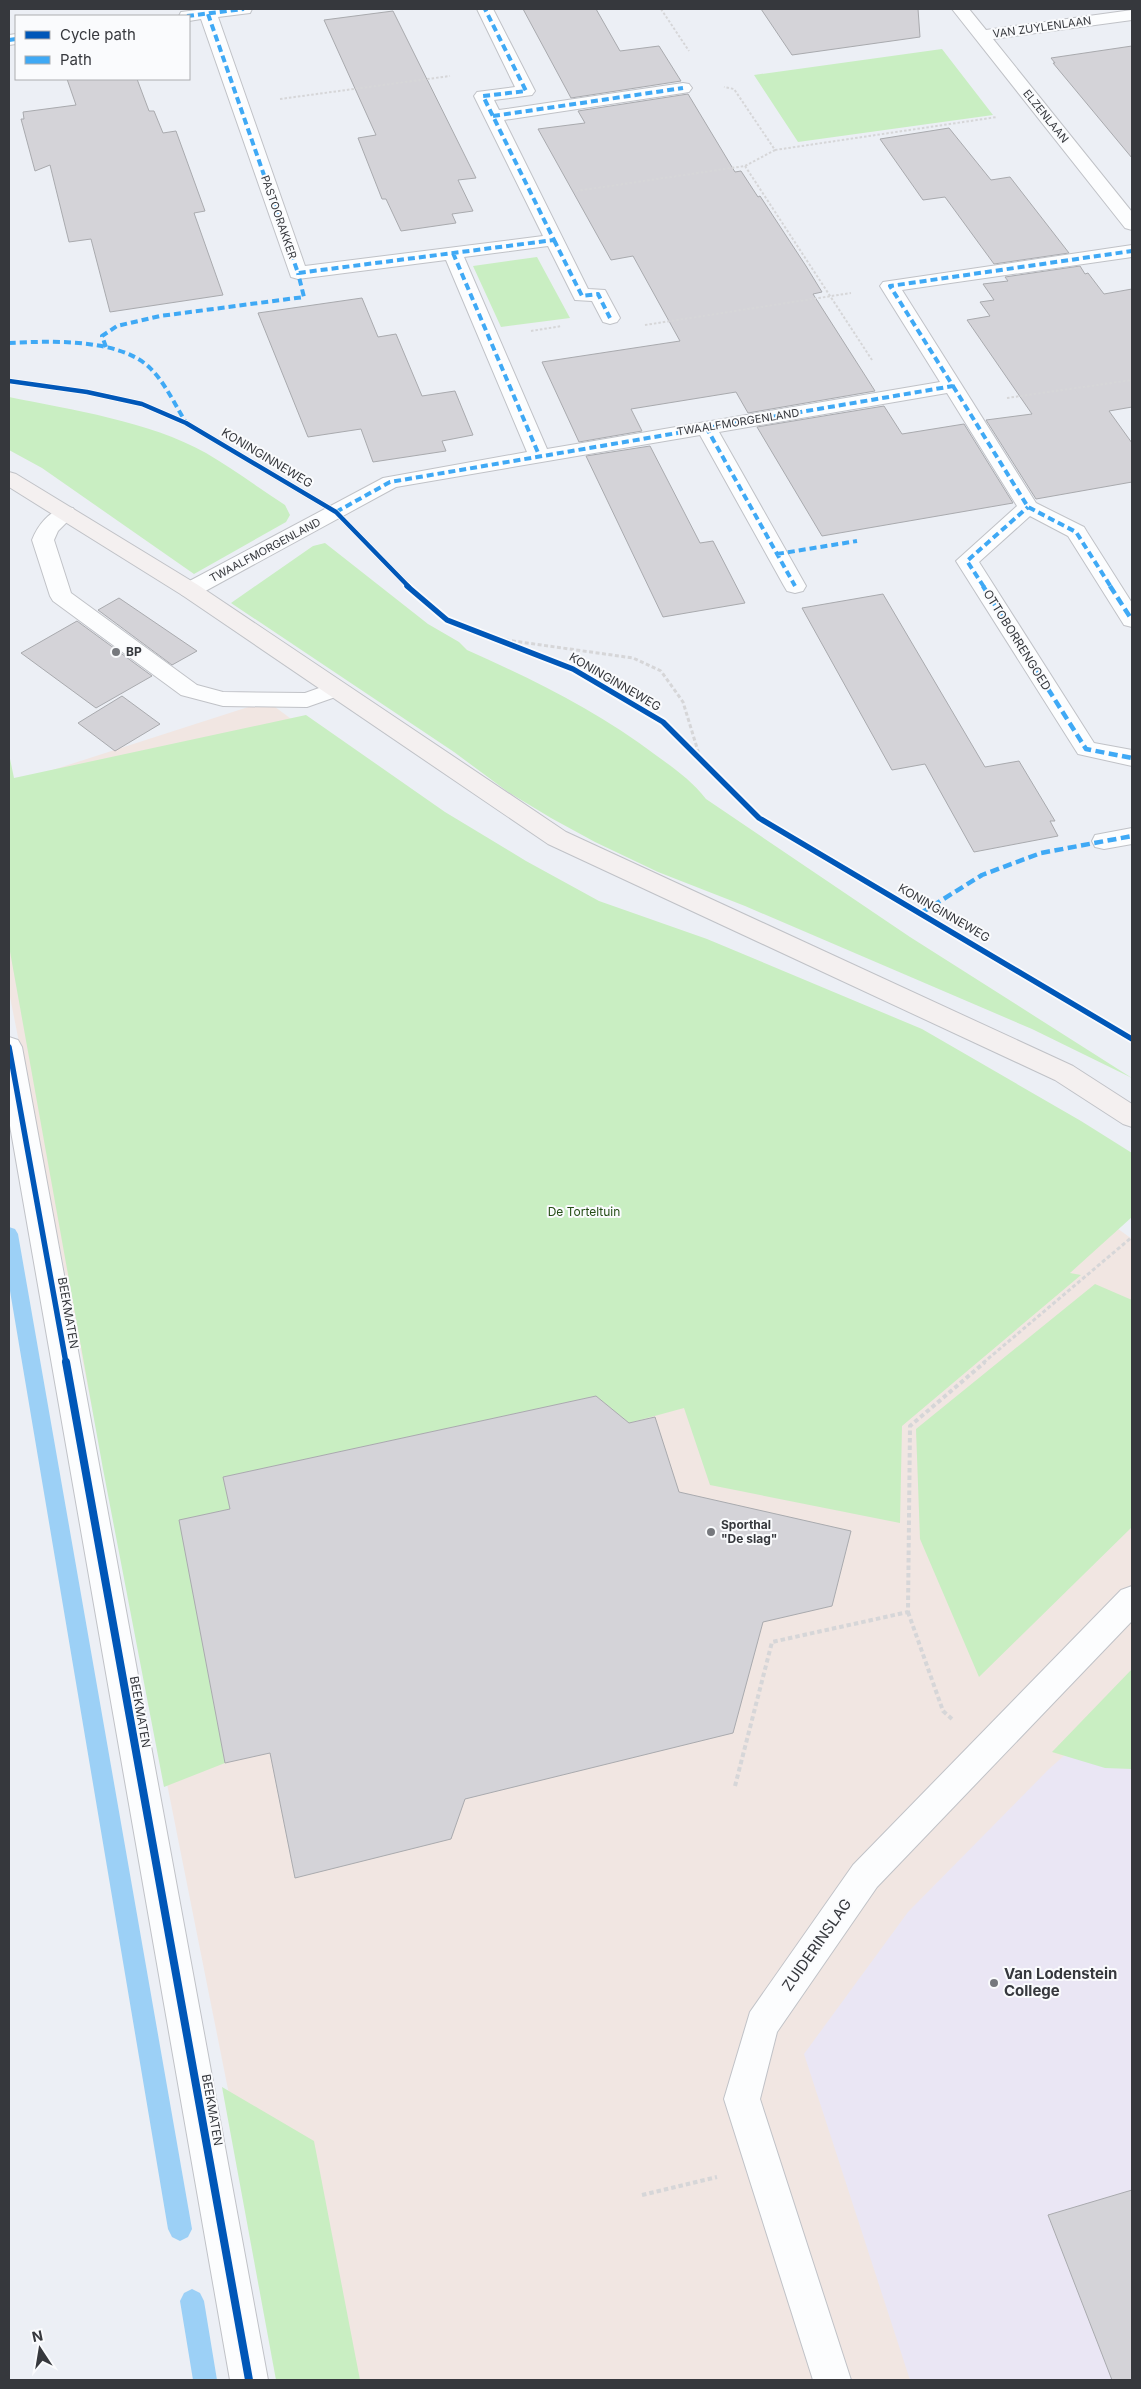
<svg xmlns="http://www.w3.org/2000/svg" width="1141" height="2389" font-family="Inter,sans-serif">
  <rect width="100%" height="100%" fill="#eceff5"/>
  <path fill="#f1e6e2" d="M267,701L458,843L1114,1226L1132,1239V2380H286L9,992V784Z"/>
  <path fill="#eae6f4" d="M1132,1695V2380H910L804,2054L908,1912L1049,1769Z"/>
  <path fill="#c9eec2" d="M942,49L993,115L798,142L754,75Z
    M537,257L570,318L501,327L473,266Z
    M9,397C72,410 149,421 206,453C233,469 259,488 285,505L290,515L286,522L194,574L42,468L9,450Z
    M325,543L428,624L459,642L467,650C534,680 598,711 657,756C675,769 692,781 706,799L910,937L1132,1078L1032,1029L745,906L658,872L595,842L551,818L508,792L454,752L231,603L313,546Z
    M306,715L445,812L526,861L599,901L707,939L922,1029L1081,1121L1132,1153V1217L1070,1273L1081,1275L902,1426L900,1523L710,1485L684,1408L629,1423L596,1396L223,1477L230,1509L180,1520L225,1763L164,1787L103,1469L9,946V754L14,778Z
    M1095,1284L1132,1300V1527L979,1677L920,1539L916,1429Z
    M1132,1669V1769L1105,1768L1052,1752Z
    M222,2087L314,2141L360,2380H276Z"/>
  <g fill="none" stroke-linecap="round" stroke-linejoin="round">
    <path fill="#9cd0f6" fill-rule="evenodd" d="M9,1227L15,1229L18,1234L192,2229L188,2237L180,2241L172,2237L168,2229L9,1285Z
      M192,2289L200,2293L204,2301L217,2380H193L180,2301L184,2293Z"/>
  </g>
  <path fill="#d4d3d8" stroke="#a9aaae" d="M523,9H596L620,51L659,46L681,81L571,98Z
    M761,9H918L920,37L792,55Z
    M393,11L476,178L458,180L473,211L452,214L456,223L401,231L386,199H382L358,138L376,135L324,20Z
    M1132,46V158L1053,63H1055L1051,58Z
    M67,79H137L149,111H154L163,133L176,131L205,211L194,213L223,295L110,312L91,239L69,242L50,165L35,171L21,119H24L23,112L76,105Z
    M688,94L735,172L741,171L758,197L760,196L806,266L822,292L813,294L875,391L748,413L736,392L631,409L642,431L579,442L542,362L680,341L633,256L611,260L538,129L585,123L578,111Z
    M949,128L991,180L1010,177L1069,253L994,264L945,197L923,200L880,139Z
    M1080,266L1085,274L1088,273L1104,294L1132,289V407L1109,411L1132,443V482L1036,499L986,420L1032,414L967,320L990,316L980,302L994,300L983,284L1008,281L1005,277Z
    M362,298L378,337L396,334L422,396L455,391L473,435L442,441L446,451L373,462L361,429L308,437L258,313Z
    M884,406L902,434L964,424L1013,503L822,536L757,427Z
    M650,446L700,543L713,541L745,603L663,617L586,456Z
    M883,594L985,767L1019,761L1055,821H1050L1058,836L974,852L925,764L892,770L802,608Z
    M119,598L197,651L172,665L98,610Z
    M77,621L152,676L96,708L21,653Z
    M122,696L160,724L115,751L78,723Z
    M596,1396L629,1423L655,1417L679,1492L851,1531L832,1606L763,1622L733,1733L465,1799L451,1839L295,1878L270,1753L225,1763L179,1520L230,1509L223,1477Z
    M1132,2190V2380H1112L1048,2215Z"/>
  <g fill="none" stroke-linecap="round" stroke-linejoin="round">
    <g stroke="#c0c2c7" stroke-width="2">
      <path id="lane" d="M65,507L73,508L76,513L58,531L54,540L71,593L197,685L223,692L305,693L336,682L344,684L347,689L344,694L307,707L223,706L181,695L53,601L50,596L32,540C38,525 49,511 65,507Z"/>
    </g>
    <g stroke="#c0c2c7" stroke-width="2">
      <path id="street" d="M205,9H252L250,13L218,17L305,266L543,236L474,96L477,92L515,87L477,9H493L535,91L532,95L494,100L499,110L683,83L689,84L692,88L689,92L683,93L504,120L588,289L605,290L620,318L617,322L610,324L603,322L592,301L575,300L548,246L464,257L547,449L940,382L880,286L883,282L1132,245V257L902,290L1036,503L1084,527L1087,532L1132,603V627L1124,625L1068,536L1030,516L979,562L1094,743L1132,750V766L1078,754L956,561L1017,506L947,393L719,432L806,586L803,591L795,593L787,591L784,586L700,435L396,487L198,595L190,597L182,595L179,590L182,585L383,478L527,452L446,260L298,279L291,277L201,19L189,21V16H179L181,12Z
        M952,9H969L986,30L1132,10V20L993,39L1132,212V230L1125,228Z
        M16,34V44L9,45V35Z
        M1132,828V844L1104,849L1095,847L1092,841L1095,835Z
        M9,1037L18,1040L22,1047L268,2380H230L9,1120Z
        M1132,1586V1621L877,1887L777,2032L760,2099L851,2380H813L724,2099L750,2012L853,1865L1121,1590Z"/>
    </g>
    <g stroke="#c0c2c7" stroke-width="2">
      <path id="secondary" d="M9,472L16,474L198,585L566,832L1073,1066L1132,1104V1127L1123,1124L1055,1080L548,844L182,595L9,487Z"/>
    </g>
    <path stroke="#d6d6d8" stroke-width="2" stroke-dasharray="2.5 2" stroke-linecap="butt" d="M661,9L689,51
      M280,99L450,76
      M775,150L997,117
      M745,166L872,360
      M576,191L745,166L775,150L734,89L724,87
      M645,325L851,293
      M531,331L562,326
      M1007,398L1132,380"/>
    <path stroke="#d6d6d8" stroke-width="3" stroke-dasharray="4 2.5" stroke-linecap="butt" d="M499,639L633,658L661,671L683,702L701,761
      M983,1363L1132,1237"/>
    <path stroke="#d6d6d8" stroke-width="4" stroke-dasharray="4.5 3" stroke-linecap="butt" d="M908,1612L943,1711L952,1719
      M735,1786L772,1642L908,1612L910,1426L985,1362
      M642,2195L717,2177"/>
    <use href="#lane" fill="#fcfdfe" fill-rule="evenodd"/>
    <use href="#street" fill="#fcfdfe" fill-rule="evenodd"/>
    <use href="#secondary" fill="#f4f0f0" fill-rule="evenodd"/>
    <path stroke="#3fa9f5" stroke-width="4" stroke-dasharray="7 4" stroke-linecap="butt" d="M208,14L298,273L554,240L483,96L526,91L485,9
      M187,16L244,9
      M9,40L16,39
      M493,116L683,88
      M554,240L582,296L598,294L610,318
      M453,253L539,455
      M9,343C49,341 118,338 149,367C164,381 174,403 185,421
      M106,347L102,336L117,326L160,316L304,297L298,273
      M953,386L1028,507L1076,532L1111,587
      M706,427L795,586
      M336,512L390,482L953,386L890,286L1132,251
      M777,554L857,541
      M984,587L967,561L1028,507"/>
    <path stroke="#3fa9f5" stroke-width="4.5" stroke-dasharray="9 4.5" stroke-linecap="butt" d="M983,586L1086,749L1132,758
      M1110,586L1132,620
      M921,913L982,875L1041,853L1132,836"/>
    <g stroke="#fafbfd" stroke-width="6">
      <path id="cycleway-far2" d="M9,381L87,392L142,404L186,423L336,512L409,587"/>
    </g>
    <g stroke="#fafbfd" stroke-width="9">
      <path id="cycleway-far1" d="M407,586L447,620L573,669L663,722L759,818L1132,1039
        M9,1047L66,1363"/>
    </g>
    <g stroke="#fafbfd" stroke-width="11">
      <path id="cycleway" d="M66,1362L249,2380"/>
    </g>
    <use href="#cycleway-far2" stroke="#0057b8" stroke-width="4.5"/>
    <use href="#cycleway-far1" stroke="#0057b8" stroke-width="5.5"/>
    <use href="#cycleway" stroke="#0057b8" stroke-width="8"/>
  </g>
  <g fill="#76787d" stroke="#fafbfd" stroke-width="2">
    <circle cx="116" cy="652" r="5"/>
    <circle cx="711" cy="1532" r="5"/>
    <circle cx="994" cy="1983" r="5"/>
  </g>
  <g text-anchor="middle" stroke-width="4" stroke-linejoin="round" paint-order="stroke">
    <g font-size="11" fill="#36383d" stroke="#fafbfd">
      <text transform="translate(1042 27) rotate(-8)" y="4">VAN ZUYLENLAAN</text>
      <text transform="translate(1046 116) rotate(51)" y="4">ELZENLAAN</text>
      <text transform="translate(279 217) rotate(71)" y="4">PASTOORAKKER</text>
      <text transform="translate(738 422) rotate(-9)" y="4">TWAALFMORGENLAND</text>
      <text transform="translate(265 550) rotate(-28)" y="4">TWAALFMORGENLAND</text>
    </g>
    <g font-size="12" fill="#36383d" stroke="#fafbfd">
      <text transform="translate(267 458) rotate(31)" y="4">KONINGINNEWEG</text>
      <text transform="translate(1017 640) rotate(58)" y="4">OTTOBORRENGOED</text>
      <text transform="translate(615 682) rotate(30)" y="4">KONINGINNEWEG</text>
      <text transform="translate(944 913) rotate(30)" y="4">KONINGINNEWEG</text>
      <text transform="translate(68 1313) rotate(80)" y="4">BEEKMATEN</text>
      <text transform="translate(140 1712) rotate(80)" y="4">BEEKMATEN</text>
      <text transform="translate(212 2110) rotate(80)" y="4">BEEKMATEN</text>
    </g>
    <g font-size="12" font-weight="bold" fill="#36383d" stroke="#fafbfd" text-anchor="start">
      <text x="126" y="656">BP</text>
      <text x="721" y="1529">Sporthal<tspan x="721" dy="14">"De slag"</tspan></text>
    </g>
    <g font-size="12" fill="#254d16" stroke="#fafbfd">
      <text x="584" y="1216">De Torteltuin</text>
    </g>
    <g font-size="15" fill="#36383d" stroke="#fafbfd">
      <text transform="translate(817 1945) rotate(-55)" y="5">ZUIDERINSLAG</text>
    </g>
    <g font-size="15" font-weight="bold" fill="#36383d" stroke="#fafbfd" text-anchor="start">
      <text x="1004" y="1979">Van Lodenstein<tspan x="1004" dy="17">College</tspan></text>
    </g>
  </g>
  <rect width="1141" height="2389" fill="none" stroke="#36383d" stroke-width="20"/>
  <rect x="15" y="15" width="175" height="65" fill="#fafbfd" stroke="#acadb0"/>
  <rect x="25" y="31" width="25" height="8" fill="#0057b8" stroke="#acadb0"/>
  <text x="60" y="40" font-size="15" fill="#36383d">Cycle path</text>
  <rect x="25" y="56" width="25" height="8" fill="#3fa9f5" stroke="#acadb0"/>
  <text x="60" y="65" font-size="15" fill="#36383d">Path</text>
  <g transform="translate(40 2349) rotate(348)" stroke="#fafbfd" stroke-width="4" paint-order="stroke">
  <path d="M0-4L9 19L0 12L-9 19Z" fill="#36383d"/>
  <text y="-8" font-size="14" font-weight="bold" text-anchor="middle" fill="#36383d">N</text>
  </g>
</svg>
